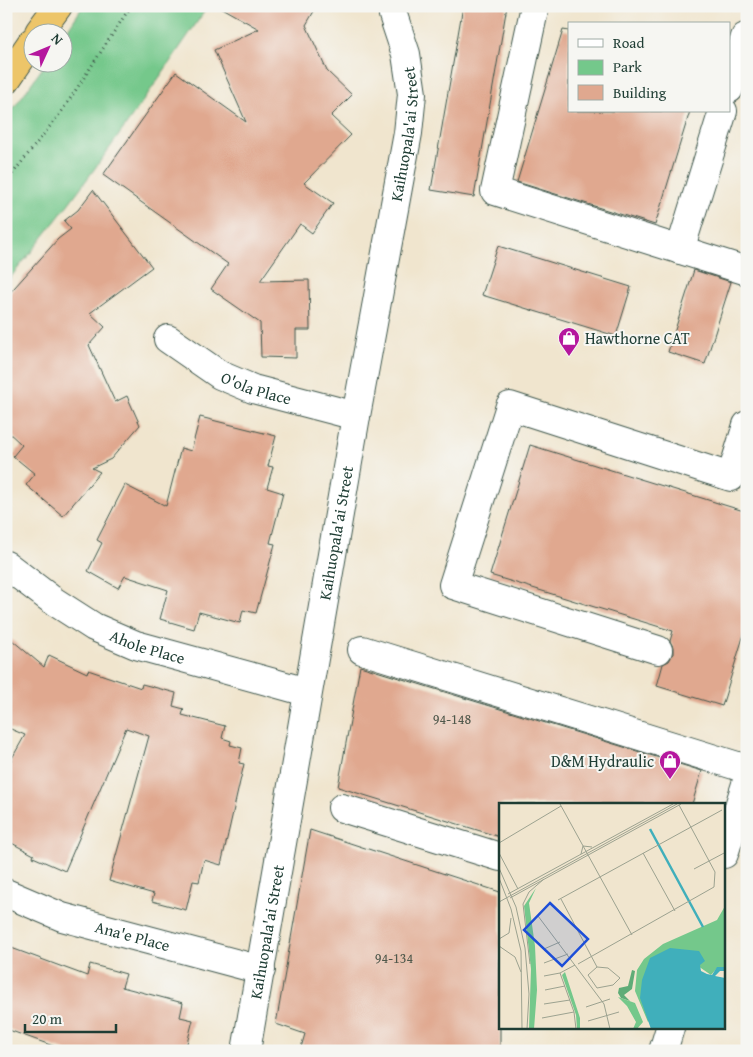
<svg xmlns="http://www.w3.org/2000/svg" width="753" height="1057" font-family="'Gentium Book Plus',serif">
  <rect width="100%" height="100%" fill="#f6f6f2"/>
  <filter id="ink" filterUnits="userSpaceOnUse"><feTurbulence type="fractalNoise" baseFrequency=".02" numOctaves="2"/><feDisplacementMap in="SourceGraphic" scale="10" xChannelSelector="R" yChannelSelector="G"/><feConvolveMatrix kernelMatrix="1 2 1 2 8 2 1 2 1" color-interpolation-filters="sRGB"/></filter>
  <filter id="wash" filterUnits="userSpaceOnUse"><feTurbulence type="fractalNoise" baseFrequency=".0096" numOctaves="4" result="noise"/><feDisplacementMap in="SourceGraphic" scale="20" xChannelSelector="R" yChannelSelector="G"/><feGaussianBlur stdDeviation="1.12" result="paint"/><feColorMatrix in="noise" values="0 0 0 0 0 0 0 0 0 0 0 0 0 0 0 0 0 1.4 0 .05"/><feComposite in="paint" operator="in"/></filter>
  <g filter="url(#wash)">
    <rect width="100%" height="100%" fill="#f0e5ce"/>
    <path fill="#74c88b" stroke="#4a8260" d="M83,6H208C144,101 79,195 6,283V119L46,63L62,62L63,37Z"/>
    <g id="blocks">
      <path fill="#e0a88f" d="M218,6H317L306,25L327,71L352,95L331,116L351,135L304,183L333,203L312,233L300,224L260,281L309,280L310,330H296V358L261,357L260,323L211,289L228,264L103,175L176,72L246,122L214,50L259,29Z
        M463,6H507L474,197L431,190Z
        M563,30L569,31V111H690L655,225L517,182Z
        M93,190L152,267L90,313L105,327L89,345L115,402L127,396L140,425L111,459L92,468L100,472L63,516L26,485L35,474L13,456L22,445L6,430V297L58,239L71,229L64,221L78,210Z
        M498,246L631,287L616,336L482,295Z
        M694,270L731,282L705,364L668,352Z
        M200,417L276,436L268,466L273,467L267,488L283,493L270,543L275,544L256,613L243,610L240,623L199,612L194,629L160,619L168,590L125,576L118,588L88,571L102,543L97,540L125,485L166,506L181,448L191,451Z
        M530,445L747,512V624L722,706L657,686L663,664L669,661L673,654V647L670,641L673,631L490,575Z
        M6,635L44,667L49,655L87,673L88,670L141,688L142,684L176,693L173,706L184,709L182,715L225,726L222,738L231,741L230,745L242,748L239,763L244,764L221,865L204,860L199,882L193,881L186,910L152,901L154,894L109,881L149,736L126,728L65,871L33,857L34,855L6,840V769L25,735L6,727Z
        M360,666L702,771L692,804H500V837L338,787Z
        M310,830L500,892V1051H300L305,1034L276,1024Z
        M6,946L87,976L90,964L126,974L122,987L183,1003L180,1017L193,1020L185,1051H67L6,1029Z"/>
    </g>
  </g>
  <g filter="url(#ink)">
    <use href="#blocks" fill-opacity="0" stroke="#3e564b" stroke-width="1"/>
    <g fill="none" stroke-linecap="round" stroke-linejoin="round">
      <g stroke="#3e564b" stroke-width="30">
        <g id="minor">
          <path d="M535,6L495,191L747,271"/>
          <path d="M729,89L745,37H747"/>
          <path d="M680,250L723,111"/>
          <path id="s1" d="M168,339L220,375L253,389L356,416"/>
          <path id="s2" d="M6,565L52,600L94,627L136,645L307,692"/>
          <path d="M362,650L747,769"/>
          <path d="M658,650L453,585L510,406L731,477L747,425"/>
          <path d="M342,808L500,857"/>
          <path d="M724,854L747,781"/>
          <path id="s3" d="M6,893L62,917L261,970"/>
          <path id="s4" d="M246,1051L356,416L408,133L412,94L406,54L393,15"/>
          <path d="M663,1051L670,1028"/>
        </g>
      </g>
      <g stroke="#3e564b" stroke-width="30">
        <path id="highway" d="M39,32L58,6
          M6,80L32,42"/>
      </g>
      <path stroke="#3e564b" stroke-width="3" stroke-dasharray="1 4" stroke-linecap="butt" d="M6,182L62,111L131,6"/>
      <use href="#minor" stroke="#fff" stroke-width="28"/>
      <use href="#highway" stroke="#edc569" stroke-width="28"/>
    </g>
  </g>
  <defs>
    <g id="shop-pin" transform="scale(1.125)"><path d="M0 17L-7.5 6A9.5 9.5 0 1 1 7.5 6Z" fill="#b5179e" stroke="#f6f6f2"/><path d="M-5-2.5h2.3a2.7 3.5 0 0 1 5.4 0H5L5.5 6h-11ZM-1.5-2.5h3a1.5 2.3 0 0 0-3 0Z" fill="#fff"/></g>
  </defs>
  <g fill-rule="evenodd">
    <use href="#shop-pin" x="569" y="338"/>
    <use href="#shop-pin" x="670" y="761"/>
  </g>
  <g text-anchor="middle" stroke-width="4" stroke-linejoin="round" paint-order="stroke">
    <g font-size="14" fill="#4f584b">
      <text x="452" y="724">94-148</text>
      <text x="394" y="963">94-134</text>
    </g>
    <g font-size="16" fill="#1f3d34" stroke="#f6f6f2">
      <text dy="6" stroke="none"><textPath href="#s4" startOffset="931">Kaihuopala'ai Street</textPath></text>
      <text dy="6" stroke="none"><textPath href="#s1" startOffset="102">O'ola Place</textPath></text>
      <text dy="6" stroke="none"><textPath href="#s4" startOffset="526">Kaihuopala'ai Street</textPath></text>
      <text dy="6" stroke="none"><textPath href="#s2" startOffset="165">Ahole Place</textPath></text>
      <text dy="6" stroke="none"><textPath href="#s4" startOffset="121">Kaihuopala'ai Street</textPath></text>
      <text dy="6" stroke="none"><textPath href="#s3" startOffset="134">Ana'e Place</textPath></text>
    </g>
    <g font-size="16" fill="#1f3d34" stroke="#f6f6f2" text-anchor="start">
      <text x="585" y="344">Hawthorne CAT</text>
      <text x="654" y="767" text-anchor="end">D&amp;M Hydraulic</text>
    </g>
  </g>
  <g transform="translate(499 803)">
    <rect width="226" height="226" fill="#f0e5ce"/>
    <path d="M37,85L30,100L36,143L38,187L35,226H30L32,166L25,103ZM226,103V164H219L212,172L199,163L149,219L136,188L138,167L145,156L164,141L218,117ZM66,169L81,215V226H78L77,212L63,172ZM119,194L136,200L144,219L138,226H134L137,219L128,203Z" fill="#74c88b"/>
    <path d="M133,167L136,168L133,186L125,192L131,198L122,195L119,190L120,185L129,183Z" fill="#5fac77"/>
    <path d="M171,145L200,148L206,158L201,162L202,168L208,171L213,172L218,164H226V168H221L216,173L226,175V226H152L141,195L143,177L151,155Z" fill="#40afbb"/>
    <path fill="none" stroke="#40afbb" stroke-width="2.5" d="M151,26L204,124"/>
    <path fill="none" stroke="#9ca290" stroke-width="1" d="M61,1L133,132M0,40L62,3M0,50L19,86M144,50L176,108M82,51L84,43L93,44M0,65L17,104L26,145L30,191L28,226M195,66L227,49M0,75L12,106L22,148L23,226M9,91L174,1M11,95L182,1M62,96L98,164M59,97L223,7M0,99L178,1M39,113L105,201L111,226M0,136L10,130L12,115M0,143L16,154L22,169M45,146L61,139M45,160L69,151M31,161L24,101L30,89L45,76M79,161L215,84L216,69L180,2M98,164L109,165L121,175L114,182L98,185L89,172ZM61,170L75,209L77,226M45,173L61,170L76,162M46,187L66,183M45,201L71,197M87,204L111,196M43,215L75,209M89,218L120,209"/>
    <path fill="#1d4ed8" fill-opacity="0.15" stroke="#1d4ed8" stroke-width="2.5" d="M51,100L89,136L63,163L25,127Z"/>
    <rect width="226" height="226" fill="none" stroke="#1f3d34" stroke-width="2.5"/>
  </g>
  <rect width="753" height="1057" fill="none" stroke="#f6f6f2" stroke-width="25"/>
  <rect x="568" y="22" width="162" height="90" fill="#f6f6f2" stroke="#a0aca6"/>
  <rect x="578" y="39" width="25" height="8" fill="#ffffff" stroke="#a0aca6"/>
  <text x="613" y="48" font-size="15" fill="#1f3d34">Road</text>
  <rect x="578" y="60" width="25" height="15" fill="#74c88b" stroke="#a0aca6"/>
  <text x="613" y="72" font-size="15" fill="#1f3d34">Park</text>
  <rect x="578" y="85" width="25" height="15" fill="#e0a88f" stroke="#a0aca6"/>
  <text x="613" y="98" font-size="15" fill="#1f3d34">Building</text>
  <g transform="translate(48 48) rotate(46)"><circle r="24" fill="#f6f6f2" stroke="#a0aca6"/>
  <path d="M0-4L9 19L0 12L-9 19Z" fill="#b5179e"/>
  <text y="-8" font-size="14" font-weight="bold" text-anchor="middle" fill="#1f3d34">N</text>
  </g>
  <path d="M25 1024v8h91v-8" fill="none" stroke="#1f3d34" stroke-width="2.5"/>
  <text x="32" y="1024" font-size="15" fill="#1f3d34" stroke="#f6f6f2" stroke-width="4" paint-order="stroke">20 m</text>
</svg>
